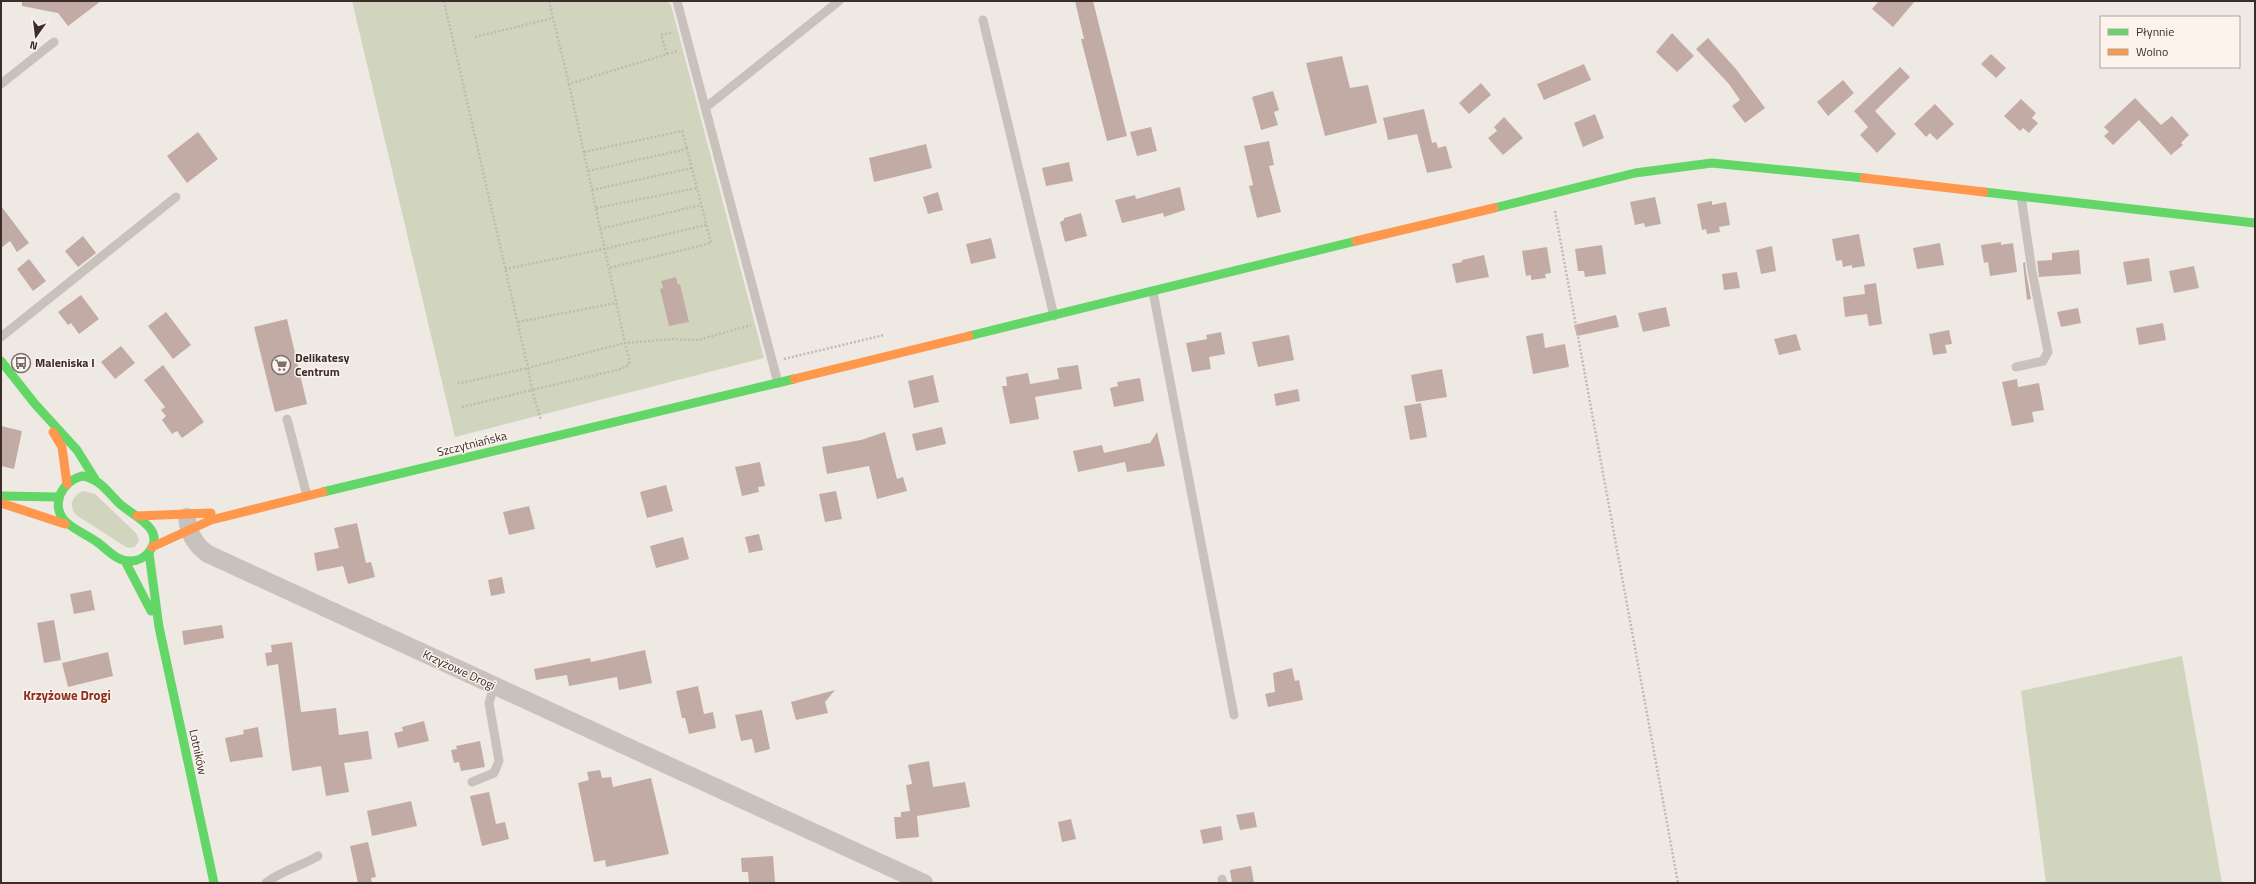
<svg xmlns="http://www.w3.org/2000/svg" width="2256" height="884" font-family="'Titillium Web',sans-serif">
  <rect width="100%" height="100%" fill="#efe9e4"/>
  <path fill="#d2d5be" d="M352,1H667L671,5L764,358L455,437Z
    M83,491L95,494L136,533L139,540L135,547L130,548L126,547L76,515C68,505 73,495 83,491Z
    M2182,656L2222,883H2046L2021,691Z"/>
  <path fill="#c3aba5" d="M22,1H101L68,26L58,13L22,6Z
    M1075,1H1093L1127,136L1107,141L1081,39H1084Z
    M1879,1H1915L1893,27L1872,9Z
    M1672,33L1694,56L1677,72L1656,52Z
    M1708,38L1736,69L1765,108L1745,123L1732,106L1740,100L1729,84L1696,49Z
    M1991,54L2006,68L1996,78L1981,64Z
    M1342,56L1350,88L1368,85L1377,123L1325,136L1306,63Z
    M1584,64L1591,80L1544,100L1537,84Z
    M1900,67L1910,77L1875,111L1896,134L1877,153L1860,135L1868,127L1854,111Z
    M1843,80L1854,93L1828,116L1817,102Z
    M1481,83L1491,95L1469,114L1459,103Z
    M1273,91L1279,110L1274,112L1278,125L1261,130L1252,97Z
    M2135,98L2161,125L2172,116L2189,135L2181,143L2183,145L2171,155L2139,120L2113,145L2104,136L2109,132L2104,127Z
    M2021,99L2036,113L2032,118L2038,123L2029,133L2023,128L2020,131L2004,116Z
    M1935,104L1954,124L1937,140L1930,133L1926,137L1914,124Z
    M1424,109L1432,143L1436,142L1438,148L1446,146L1452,168L1427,173L1417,134L1388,140L1383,118Z
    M1595,114L1604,138L1583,147L1574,123Z
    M1504,117L1523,138L1503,155L1488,138L1497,131L1494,127Z
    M1151,127L1157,151L1137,156L1130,132Z
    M198,132L218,159L187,183L167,156Z
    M1269,141L1274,165L1269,166L1281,212L1257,218L1249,186L1253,185L1244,146Z
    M926,144L932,168L874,182L869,158Z
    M1069,162L1073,181L1046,186L1042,168Z
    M1180,187L1185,210L1164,217L1163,213L1122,223L1115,200L1135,195L1136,199Z
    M938,192L943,210L928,214L923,197Z
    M1655,197L1661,224L1645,227L1644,223L1635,225L1630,202Z
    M1712,201V205L1726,202L1730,225L1719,227L1720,232L1707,234L1706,229L1702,230L1697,204Z
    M1,206L29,243L17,252L10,241L1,248Z
    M1081,213L1087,236L1065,242L1060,222L1064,220V218Z
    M1859,234L1865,266L1852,268V265L1843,267L1842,260L1836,261L1832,239Z
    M83,236L96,253L78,267L65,251Z
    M991,238L996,258L971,264L966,244Z
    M2001,242V245L2013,243L2017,272L1990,276L1988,262L1984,263L1981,245Z
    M1940,243L1944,265L1917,269L1913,248Z
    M1602,245L1606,274L1585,277L1584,271H1578L1575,249Z
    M1772,246L1776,271L1761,274L1756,250Z
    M1547,247L1551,273L1545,274L1546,278L1531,280V275L1526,276L1522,251Z
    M2079,250L2081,274L2039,277L2037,261L2052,260V253Z
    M1484,255L1489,277L1456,283L1452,264L1462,262V260Z
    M2149,258L2152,281L2127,285L2123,262Z
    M29,259L46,281L33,291L17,269Z
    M2025,262L2026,272L2031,299L2027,300L2023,263Z
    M2194,266L2199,288L2174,293L2169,271Z
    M1737,272L1740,288L1724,290L1722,274Z
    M676,277L678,285L680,284L689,322L669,326L660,289L663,288L661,281Z
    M1876,283L1882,324L1869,326L1867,314L1845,317L1843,297L1865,294L1864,285Z
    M81,295L99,319L79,334L71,323L68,325L58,312Z
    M1666,307L1670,326L1643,332L1638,313Z
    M2078,308L2081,323L2061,327L2057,312Z
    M166,312L191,345L173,359L148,326Z
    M1616,315L1619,327L1577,336L1574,325Z
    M287,319L307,404L275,412L254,327Z
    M2163,323L2166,340L2139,345L2136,328Z
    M1949,330L1952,344L1945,345L1947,353L1933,355L1929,334Z
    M1221,332L1225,354L1209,357L1211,369L1192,372L1186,343L1207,339L1206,335Z
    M1543,333L1545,348L1565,344L1569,367L1533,374L1526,336Z
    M1796,334L1801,350L1779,355L1774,339Z
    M1289,335L1294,360L1258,367L1252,342Z
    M121,346L135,363L115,379L101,362Z
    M163,365L204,422L182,438L177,431L172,434L162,420L166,416L161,410L165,407L144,380Z
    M1078,365L1082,389L1035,397L1039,419L1010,424L1002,386H1007L1006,377L1028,373L1030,384L1059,379L1057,368Z
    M1442,369L1447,397L1416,402L1411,375Z
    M933,375L939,402L914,408L908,381Z
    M1140,378L1144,401L1114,407L1110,388L1118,386L1117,382Z
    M2017,379L2018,387L2039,383L2044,410L2032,412L2034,422L2012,426L2002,382Z
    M1298,389L1300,401L1276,406L1274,394Z
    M1421,403L1427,437L1410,440L1404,406Z
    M1,426L22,431L14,469L1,466Z
    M942,427L946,444L916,451L912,434Z
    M885,432L897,479L903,477L907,491L877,499L869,466L827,474L822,447L861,440Z
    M1157,432L1165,466L1127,472L1125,462L1078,472L1073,451L1102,445L1104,453L1144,444L1150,443Z
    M760,462L765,486L758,487L759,492L742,496L735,467Z
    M666,485L673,511L647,518L640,492Z
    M836,491L842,519L825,522L819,494Z
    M529,506L535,529L509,535L503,512Z
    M357,523L366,563L371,562L375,577L348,584L343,566L317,571L314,553L339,548L334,528Z
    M759,534L763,550L749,553L745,537Z
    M683,537L689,559L656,568L650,546Z
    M502,577L505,593L491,596L488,580Z
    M91,590L95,610L74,614L70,594Z
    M54,620L61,660L44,663L37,623Z
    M222,625L224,638L184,645L182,631Z
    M292,642L301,712L336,708L339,735L368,731L372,759L344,763L349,792L326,796L321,766L292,771L278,664L267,666L265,653L272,652L271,645Z
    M645,650L652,683L619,690L617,677L569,686L567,675L536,680L534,669L590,658L591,662Z
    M108,652L113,676L68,687L62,663Z
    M1292,668L1295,681L1299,680L1303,700L1268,707L1265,694L1275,692L1273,673Z
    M698,686L704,714L713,712L716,728L689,734L685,718H682L676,691Z
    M835,690L825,702L828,713L796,720L791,702Z
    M762,710L770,749L755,753L752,739L741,741L735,715Z
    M424,721L429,741L398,748L394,733L403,731L402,727Z
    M258,727L263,757L230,762L225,738L244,734L243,730Z
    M480,741L485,767L461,771L459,762L454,763L451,750L457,749L456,746Z
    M929,761L933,787L965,782L970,807L917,816L919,837L896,839L894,817H901V812L910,811L906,785L912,784L908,765Z
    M600,770L602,778L611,777L613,787L651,778L669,854L606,867L605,860L594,862L578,783L589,780L587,772Z
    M489,792L496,824L505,822L509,839L482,846L470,796Z
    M411,801L417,826L372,836L367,811Z
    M1254,812L1257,827L1240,830L1236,815Z
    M1071,819L1076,839L1062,842L1058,822Z
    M1221,826L1223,840L1203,844L1200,830Z
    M368,842L376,877L371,878L372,883H358L350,846Z
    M773,856L775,882L749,883L748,872H742L741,858Z
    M1251,866L1254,883H1232L1230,870Z"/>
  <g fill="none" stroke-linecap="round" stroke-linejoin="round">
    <path stroke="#c1b9b5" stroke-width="2.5" stroke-dasharray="2 2" stroke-linecap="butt" d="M444,1L528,368L625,343L629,359V365L621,369L532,390L528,368L456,384
      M549,1L569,84L677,51
      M475,37L553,18
      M667,54L661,35L673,32
      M569,84L625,343L672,339L698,340L751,325
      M584,152L682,131L687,149
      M588,171L687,149L711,243L609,268
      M592,190L692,168
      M596,208L697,188
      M1555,211L1678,883
      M600,229L701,205
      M505,269L604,249L706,225
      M518,322L616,303
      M784,359L884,335
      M462,407L532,390L541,420"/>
    <path stroke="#c9c1bc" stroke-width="9" d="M677,1L778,383
      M983,20L1054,316
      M1,84L54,42
      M705,108L839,1
      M1153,292L1234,715
      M1,337L176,197
      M2016,367L2043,361L2048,352L2032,271L2021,196
      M287,419L307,496
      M472,782L494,773L499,761L489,703L494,686
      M1222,879L1223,883
      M266,883C280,871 302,866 318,856"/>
    <path stroke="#c9c1bc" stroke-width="18" d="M187,517C188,532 195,545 208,554L924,883"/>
    <path stroke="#63d668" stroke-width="9" d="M1984,192L2255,223
      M1494,208L1635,173L1712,163L1864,178
      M969,336L1356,241
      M1,361L35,404L77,450L95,479
      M82,476C101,479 107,492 120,504C133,516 167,529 149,552C145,557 138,561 131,561C117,562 107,549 97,542C79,529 51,523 60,495C64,485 72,479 82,476Z
      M323,492L794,379
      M2,496L59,497
      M149,553L159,627L214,883
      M125,561L151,611"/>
    <path stroke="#ff974d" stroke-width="9" d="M1864,178L1984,192
      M1356,241L1494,208
      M794,379L969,336
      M53,432L62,447L67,484
      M1,503L65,524
      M137,516L211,513
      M152,547L211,520L323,492"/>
  </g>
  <defs>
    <g id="bus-ring" transform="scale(1)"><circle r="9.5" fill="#fbf3ec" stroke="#796f6b" stroke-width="1.5"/><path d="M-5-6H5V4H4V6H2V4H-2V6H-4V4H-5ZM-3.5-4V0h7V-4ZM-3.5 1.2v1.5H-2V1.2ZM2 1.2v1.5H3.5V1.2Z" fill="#796f6b"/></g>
    <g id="supermarket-ring" transform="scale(1)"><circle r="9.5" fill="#fbf3ec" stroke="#796f6b" stroke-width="1.5"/><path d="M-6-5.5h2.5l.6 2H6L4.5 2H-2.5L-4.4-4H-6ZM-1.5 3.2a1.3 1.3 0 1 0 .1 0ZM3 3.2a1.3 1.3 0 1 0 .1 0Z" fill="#796f6b"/></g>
  </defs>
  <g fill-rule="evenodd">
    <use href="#bus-ring" x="21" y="363"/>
    <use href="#supermarket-ring" x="281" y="365"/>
  </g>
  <g text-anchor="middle" stroke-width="3" stroke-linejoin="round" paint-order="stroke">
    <g font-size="12" font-weight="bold" fill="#3a2d2a" stroke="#fbf3ec" text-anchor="start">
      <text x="295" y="362">Delikatesy<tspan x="295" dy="14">Centrum</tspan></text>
      <text x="35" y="367">Maleniska I</text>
    </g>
    <g font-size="12" fill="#3a2d2a" stroke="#fbf3ec">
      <text transform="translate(472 444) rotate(-14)" y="4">Szczytniańska</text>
      <text transform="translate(459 670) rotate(25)" y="4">Krzyżowe Drogi</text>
      <text transform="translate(198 752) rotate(78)" y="4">Lotników</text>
    </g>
    <g font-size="13" font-weight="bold" fill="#8c2f20" stroke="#fbf3ec">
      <text x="67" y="700">Krzyżowe Drogi</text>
    </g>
  </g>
  <rect width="2256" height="884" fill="none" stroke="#3a2d2a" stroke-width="4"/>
  <rect x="2100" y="16" width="140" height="52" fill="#fbf3ec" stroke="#aea49e"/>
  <rect x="2108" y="29" width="20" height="6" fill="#63d668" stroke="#aea49e"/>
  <text x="2136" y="36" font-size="12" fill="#3a2d2a">Płynnie</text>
  <rect x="2108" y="49" width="20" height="6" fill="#ff974d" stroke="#aea49e"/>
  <text x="2136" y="56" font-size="12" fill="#3a2d2a">Wolno</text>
  <g transform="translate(36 36) rotate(194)" stroke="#fbf3ec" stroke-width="3" paint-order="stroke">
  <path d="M0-3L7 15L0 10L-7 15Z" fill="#3a2d2a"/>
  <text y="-6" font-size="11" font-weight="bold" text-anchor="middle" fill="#3a2d2a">N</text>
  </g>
</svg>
